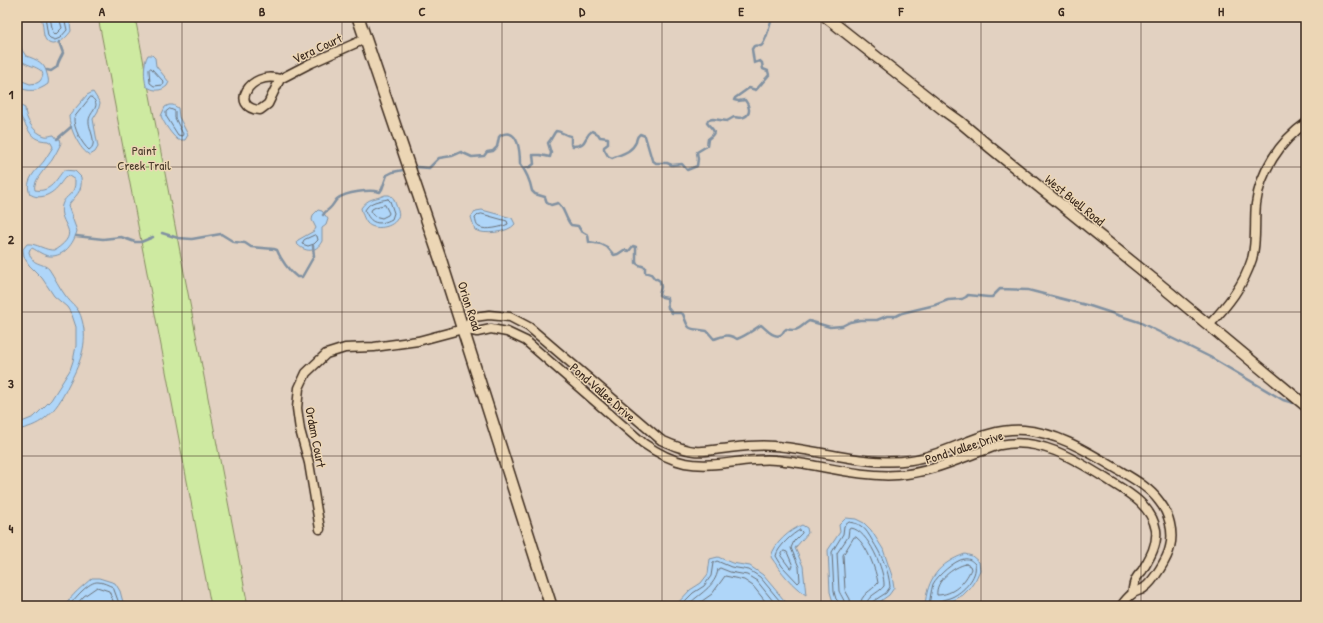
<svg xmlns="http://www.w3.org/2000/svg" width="1323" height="623" font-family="'Patrick Hand',sans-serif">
  <rect width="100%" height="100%" fill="#e2d1c1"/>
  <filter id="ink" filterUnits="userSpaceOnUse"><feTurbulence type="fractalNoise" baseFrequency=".025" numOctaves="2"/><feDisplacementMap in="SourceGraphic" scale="8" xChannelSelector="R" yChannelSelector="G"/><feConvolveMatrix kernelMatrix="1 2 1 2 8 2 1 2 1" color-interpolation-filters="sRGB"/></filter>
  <g filter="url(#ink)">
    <path fill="#ceeaa1" stroke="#848a60" d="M98,17H135L248,606H211Z"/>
    <path fill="#afd6f9" stroke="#8191a1" d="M41,17H67L70,23L71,31C66,39 50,53 44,36C43,30 43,23 41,17Z
      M17,36L22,50L26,56C36,59 45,63 47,74C48,78 49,80 48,84C37,92 29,92 17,87V79L30,84L37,83L40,81C51,67 26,67 21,60C15,53 17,44 17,36Z
      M148,55H152L155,58L156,66L169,82L167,86C160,92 153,91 146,86C144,77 143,63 148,55Z
      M93,92L100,103L98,111L93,119L98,147L95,152L90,155C80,151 69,127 69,116L87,95Z
      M17,104L25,108C25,119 34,133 45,136C48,137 51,135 54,135L57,139H60L61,143C59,148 55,155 52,160C47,167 32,181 35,190C51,193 56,179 64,170L75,171L81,177C83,193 75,195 68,206L77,231C74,243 64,257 50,256C44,256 38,251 32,248L30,249L29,252C32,266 42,262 49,269C55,278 59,287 65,295C72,305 79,307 82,320C89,344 79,365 68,386C62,399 56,409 45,418C37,425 27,428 17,430V424L34,417L51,400L70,370L73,361L76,346V327L72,315L67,307L54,296L42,278L29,265L24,257L23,249L27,244C37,243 45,251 55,250C84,231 57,225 62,205C65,194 76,196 75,180L69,176L66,177C63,179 62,182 60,184C53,194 40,201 30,194C24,180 36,171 44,161C47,156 50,152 53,147L51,143L48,141C30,140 31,133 22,119C19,113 17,112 17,104Z
      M169,105H173L178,108L179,117L188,135L185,140H178C171,134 165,125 161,116L165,107Z
      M385,195H389C394,197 394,200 396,205C397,209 400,213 398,217C394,228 374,231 367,223C364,219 362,213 361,208C369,197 374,200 385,195Z
      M318,210L322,211L328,219L326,225L322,228V241C316,253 305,253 296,243L298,240L314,231L316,228L312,220L313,215Z
      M482,210L512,218L515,224C508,233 484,235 475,230L471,217L476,211Z
      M846,518L856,519L864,523L871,530L883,549L892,576L894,588L889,595L878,603L871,606H838L833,602L830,592L828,550L840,532L839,525Z
      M802,525L807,528L808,533L795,548L803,566L806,595C792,586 781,572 771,557C774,543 790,530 802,525Z
      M965,554L972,556L979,562L980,570L976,579L970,588L963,595L954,600L938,606H925C927,579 939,563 965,554Z
      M718,557L732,563L750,566L763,575L789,606H675L690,590L701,583L708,574L710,559Z
      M92,578H99L115,583L120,591L124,606H65C72,594 82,587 92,578Z"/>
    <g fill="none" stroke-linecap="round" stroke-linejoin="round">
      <path stroke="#696f76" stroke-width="1" d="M45,17L48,36L50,38L55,40L60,38L67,30L64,17
        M50,17L53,33L55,35L62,28L59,17
        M151,68L163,81L164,83L163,85L154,86L150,83L149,70Z
        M91,97C103,106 90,111 89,120C88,129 99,144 89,150C82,144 73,128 74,118Z
        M170,109L175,111V118L183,134L182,136L178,135L166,116V112Z
        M388,199L390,201L394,213L392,219C379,226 370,224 365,210C370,201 379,201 388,199Z
        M385,205L389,213L388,215L382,218L374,216L371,211L372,209L376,207Z
        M482,214L507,221L508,224C503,227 485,231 479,227C476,226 476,221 475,218L478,215Z
        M315,235L317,236L318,240L314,244L308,246L302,244L304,240Z
        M800,530L802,532V533L794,541L791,548L799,567L800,581L798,583L782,566L776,556C777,548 793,533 800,530Z
        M784,551L787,552L793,566L792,568H790L781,556Z
        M966,564L970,566L971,569C965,583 953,595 937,595C935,581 953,567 966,564Z
        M69,606C74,599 89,581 98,582C103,582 108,585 113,587L120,606
        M75,606L84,596L97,587L109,591L115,606
        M680,606L693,593L704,586L711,576L713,563L717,561L731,567L749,570L760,577L784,606
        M687,606C698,594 716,587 718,569L720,568L730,572L747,575L757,581L777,606
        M695,606L712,594L725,576L744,580L753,586L769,606
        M840,606V603L836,599L834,592L832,552L843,534L844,526L849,522C853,523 857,523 861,526C866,529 869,535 872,540C881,554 889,570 890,587L886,593L872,602L871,606
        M845,606C845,600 841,596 839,591L837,553L848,537L849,529L851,528C868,530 885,571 884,586C878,594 867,595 866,606
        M851,606L850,599L845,590L843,555L854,537H856C867,545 876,570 878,583C871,592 861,593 860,606
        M929,606C930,599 931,591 933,584C937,576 955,560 964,559C969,558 972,561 975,564C978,577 963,592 952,597C948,599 944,599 940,601L937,606"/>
      <path stroke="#8191a1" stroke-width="2.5" d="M47,70L51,71L57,67C58,61 61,58 63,53L59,42
        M57,139L71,127
        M412,168L417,167L429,168L439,158L452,156L461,152L472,157L484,156L487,152L493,151L497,147L499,137L501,135C519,127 520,153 520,164C527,173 530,180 532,191L535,194L545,197L547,203L551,205L558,203C565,209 565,218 571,225L578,226L581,231L588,235L589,242L601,244L607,247L614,255L618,254L624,250L629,251L633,246L636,247V263L639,265L645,267V272L651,274L655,279H657L660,281L661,287L659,295L662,297L667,298L668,308L672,313H681L683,314C690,334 689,327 707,331L714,339C724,336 727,333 737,339C746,336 753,330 761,325C766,329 775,340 782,334C783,332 784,330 786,329C800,332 799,327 809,321L830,327L842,326L850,322L860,320H877L887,316H896L902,313L935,305L948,300L962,299L966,297L968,295L988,297H992L1000,289L1028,290L1090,306L1139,322L1210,357L1283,400L1297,404
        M523,168L530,167L534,164L533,155H540L550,157L551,153L548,143C552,139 553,134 556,131C562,131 565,136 571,136V144L573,146C588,146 583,137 592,131L598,134L600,137L608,138V144L604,147V149L608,156L612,158C621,154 631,153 636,142C637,138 636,137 640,134L645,136L652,160L656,163H667L672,165L682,164L687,170L697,166L698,159L697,152L707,146L708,139C719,131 712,130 707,123L708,120L713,119L727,121L734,117C737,117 741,119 744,117C752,114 749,105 745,100L738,101L734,100L735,98L749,88L756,90L769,75L768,71L763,69L762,63L760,61L754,63L752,49L754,46C756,45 759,46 761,46C765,44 771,22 772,17
        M323,215C325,212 326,211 329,209C333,206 334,202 337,199C346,192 370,189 380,192L382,189L387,175L393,172L408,169
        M162,233L178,238L192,239L209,236L221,234L234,242L245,243L251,247L274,249L277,250C281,260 289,271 297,277H302L314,256L313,246
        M76,236L103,239L121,237L135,242H141L153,237
        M1304,395L1306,392"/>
      <g stroke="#3b2a1e" stroke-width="11">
        <path id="minor" d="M280,79C249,70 229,108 260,110L268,104L280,79L309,64L365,39
          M1209,325C1227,306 1244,285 1252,259C1257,241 1254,222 1256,204C1260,172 1280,141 1306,123
          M463,329L474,317L489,315L510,317L529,327L661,440C672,445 683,450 695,451C704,452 713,450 721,449C739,447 756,444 774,446C819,449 865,467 911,460C951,454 982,427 1024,430C1059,433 1088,452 1117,469C1132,478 1149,487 1159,501C1169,513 1174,532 1170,547C1168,558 1153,582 1144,588C1140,591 1135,591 1132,594C1128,597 1124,602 1121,606
          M320,529L309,463L300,430L297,408L299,388L306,373L326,354L345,348L374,347L418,341L463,329L477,332L491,329L507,332L526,341L643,443C656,452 670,460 685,463C716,469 746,457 776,460C815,463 859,478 898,475C927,473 952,462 979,452C986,450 993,447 1000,445C1042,436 1079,462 1113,483C1131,494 1152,507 1156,530C1158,545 1149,559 1142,571C1139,574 1136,578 1135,581C1133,585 1133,590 1132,594"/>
      </g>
      <g stroke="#3b2a1e" stroke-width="13">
        <path id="tertiary" d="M826,17L945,111L959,121L991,148L1158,283L1306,406"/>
      </g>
      <g stroke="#3b2a1e" stroke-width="14">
        <path id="secondary" d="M358,17L441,261L551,606"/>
      </g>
      <use href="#minor" stroke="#ecd6b5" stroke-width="8"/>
      <use href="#tertiary" stroke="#ecd6b5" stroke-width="10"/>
      <use href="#secondary" stroke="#ecd6b5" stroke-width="11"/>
    </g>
  </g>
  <path fill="none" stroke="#3b2a1e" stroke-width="1" stroke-opacity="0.55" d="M182,17V606M342,17V606M502,17V606M662,17V606M821,17V606M981,17V606M1141,17V606M17,167H1306M17,312H1306M17,456H1306"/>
  <g text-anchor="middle" stroke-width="3" stroke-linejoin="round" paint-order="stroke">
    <g font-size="13" fill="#3b2a1e" stroke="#ecd6b5">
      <text transform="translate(317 48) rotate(-25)" y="5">Vera Court</text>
      <text transform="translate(1075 200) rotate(39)" y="5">West Buell Road</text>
      <text transform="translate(470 306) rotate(72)" y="5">Orion Road</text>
      <text transform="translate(603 392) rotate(41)" y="5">Pond Vallee Drive</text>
      <text transform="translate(316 437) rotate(79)" y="5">Ordam Court</text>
      <text transform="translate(964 447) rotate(-18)" y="5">Pond Vallee Drive</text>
    </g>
    <g font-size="13" fill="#4a3d2b" stroke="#ecd6b5">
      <text x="144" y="155">Paint<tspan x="144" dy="15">Creek Trail</tspan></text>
    </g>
  </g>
  <rect width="1323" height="623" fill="none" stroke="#ecd6b5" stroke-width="44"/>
  <rect x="22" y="22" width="1279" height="579" fill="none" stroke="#3b2a1e" stroke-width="1.5"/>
  <g font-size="13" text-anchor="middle" font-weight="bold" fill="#3b2a1e">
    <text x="102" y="16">A</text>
    <text x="262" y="16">B</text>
    <text x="422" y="16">C</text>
    <text x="582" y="16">D</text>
    <text x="741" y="16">E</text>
    <text x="901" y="16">F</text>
    <text x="1061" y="16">G</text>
    <text x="1221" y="16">H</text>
    <text x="11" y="99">1</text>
    <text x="11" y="244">2</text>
    <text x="11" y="388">3</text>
    <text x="11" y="533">4</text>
  </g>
</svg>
